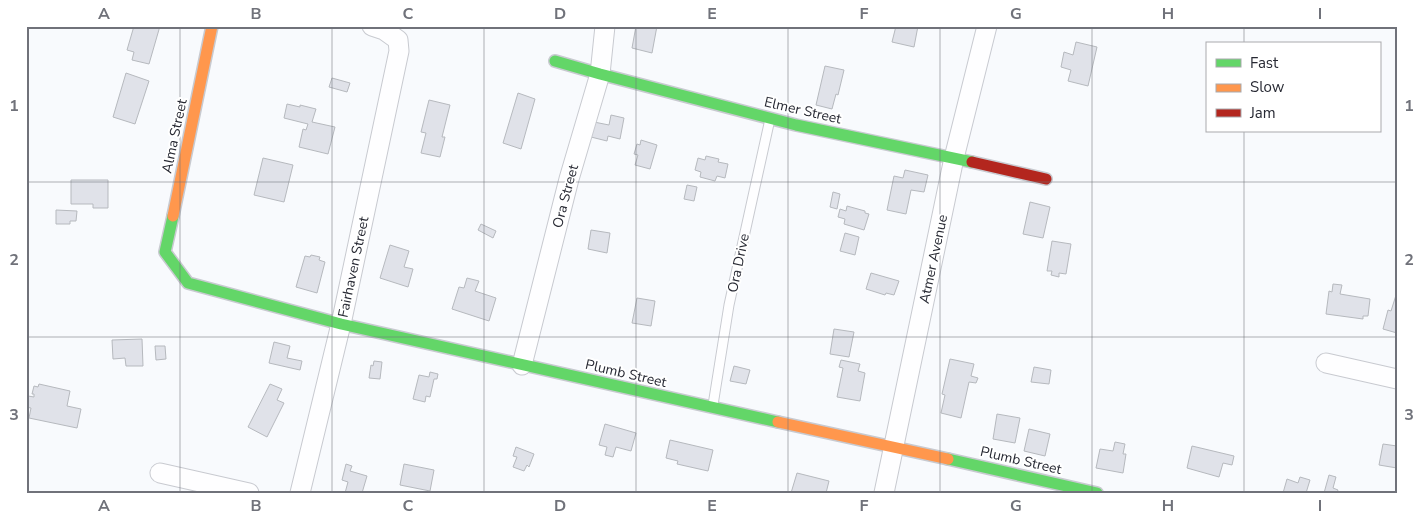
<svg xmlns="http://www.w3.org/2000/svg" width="1423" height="519" font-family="'Nunito Sans',sans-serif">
  <rect width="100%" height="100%" fill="#f8fafd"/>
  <path fill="#e0e2e9" stroke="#b6b9be" d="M134,26H160L149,64L132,60L134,52L127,50Z
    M636,26H657L652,53L632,48Z
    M896,26H918L914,47L892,42Z
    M1076,42L1097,47L1088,86L1068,81L1071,70L1061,67L1064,52L1073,55Z
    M825,66L844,70L838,95L836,94L832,109L816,105Z
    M126,73L149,81L135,124L113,117Z
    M332,78L350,83L347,92L329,87Z
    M518,93L535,99L521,149L503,143Z
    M429,100L450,105L442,137H445L440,157L421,153L426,133L421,132Z
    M287,104L300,107V105L316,109L312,122L335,127L328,154L299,147L303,129L306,130L308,124L284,118Z
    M611,115L624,118L620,139L608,136L607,141L591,137L594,122L609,125Z
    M641,140L657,145L650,169L635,165L638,155L634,154L637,144L640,145Z
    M706,156L719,159L718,162L728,164L725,178L717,176L715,181L700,177L701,172L695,170L698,158L705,160Z
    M263,158L293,165L284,202L254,195Z
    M905,170L928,175L924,192L911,190L906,214L887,210L894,176L903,178Z
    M71,180H108V208H93V204H71Z
    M687,185L697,187L694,201L684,199Z
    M833,192L840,194L837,209L830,207Z
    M1030,202L1050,207L1043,238L1023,234Z
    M847,206L865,211V213L869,214L864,230L844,224L845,219L838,217L840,209L846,211Z
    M56,210L77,211L76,221H70V224H56Z
    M481,224L496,231L493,238L478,230Z
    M591,230L610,233L607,253L588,249Z
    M845,233L859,237L855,255L840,251Z
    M1052,241L1071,244L1066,274L1059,273V277L1051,275L1052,271H1047Z
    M390,245L409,251L404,267L413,269L408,287L380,278Z
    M311,255L320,257L319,260L325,262L317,293L296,287L305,256L310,257Z
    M871,273L899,281L894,295L886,293L885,295L866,289Z
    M467,278L479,281L475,291L496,298L489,321L452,309L459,287L464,288Z
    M1333,284L1342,285L1340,294L1370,299L1368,316H1363V319L1326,314L1329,291L1332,292Z
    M1397,292V333L1383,329L1388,310L1391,311Z
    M637,298L655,301L651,326L632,323Z
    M834,329L854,332L849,357L830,354Z
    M142,339L143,366H126L125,358L113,359L112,340Z
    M274,342L290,346L287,358L302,361L300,370L269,363Z
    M155,346H165L166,359L156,360Z
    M950,359L974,364L971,376L978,378L976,383L969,382L961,418L941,413L945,395L942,394Z
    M841,360L860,364L858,371L865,373L860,401L837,397L843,368L839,367Z
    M374,361L382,362L380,379L369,378L371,365L373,366Z
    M734,366L750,370L746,384L730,381Z
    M1034,367L1051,370L1049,384L1031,382Z
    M430,372L438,374L437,379H434L430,397L426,396L425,402L413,399L419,375L429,377Z
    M39,384L70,391L67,406L81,409L77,428L29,418L31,408L26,407L28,396L34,397V394H32L34,386L38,387Z
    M270,384L282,389L277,400L284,403L267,437L248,427Z
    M997,414L1020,418L1015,443L993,439Z
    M605,424L636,433L631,451L616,447L613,457L605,455L607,447L599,445Z
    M1029,429L1050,434L1045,456L1024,451Z
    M670,440L713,450L708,471L677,464L678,461L666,458Z
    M1115,442L1125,444L1123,454H1126L1123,473L1096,468L1100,449L1113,451Z
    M1383,444L1397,446V468L1379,465Z
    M1192,446L1234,456L1232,465L1223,463L1219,477L1187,468Z
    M516,447L534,454L529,467L527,465L524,471L513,467L517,457L513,456Z
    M346,464L352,466L350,471L367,476L362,493H345L348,482L342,480Z
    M404,464L434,470L430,491L400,485Z
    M797,473L829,481L826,493H791Z
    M1329,475L1336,477L1333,488L1338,490L1337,493H1324Z
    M1300,477L1310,480L1306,493H1283L1287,479L1298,483Z"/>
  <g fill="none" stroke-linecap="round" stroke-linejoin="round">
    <g stroke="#c8cad0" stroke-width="11">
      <path id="lane" d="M713,405L729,305L770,119"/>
    </g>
    <g stroke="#c8cad0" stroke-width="21">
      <path id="street" d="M1326,363L1397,379
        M522,365L569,179L600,74L605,26
        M160,473L249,493
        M300,493L341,324L399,51L398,40L384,30L372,26
        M884,493L954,158L987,26"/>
    </g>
    <g stroke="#c8cad0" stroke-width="14">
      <path id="fast" d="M555,61L600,74L796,125L972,162
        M173,216L165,252L188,283L341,324L778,422
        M948,459L1097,493"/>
    </g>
    <g stroke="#c8cad0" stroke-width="14">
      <path id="slow" d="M173,216L212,26
        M778,422L948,459"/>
    </g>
    <g stroke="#c8cad0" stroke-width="14">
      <path id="jam" d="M972,162L1046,179"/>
    </g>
    <use href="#lane" stroke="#fefeff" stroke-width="9"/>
    <use href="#street" stroke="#fefeff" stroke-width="19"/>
    <use href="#fast" stroke="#63d668" stroke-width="11"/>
    <use href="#slow" stroke="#ff974d" stroke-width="11"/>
    <use href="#jam" stroke="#b3261e" stroke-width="11"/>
  </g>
  <path fill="none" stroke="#70727a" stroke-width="1" stroke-opacity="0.55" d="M180,26V493M332,26V493M484,26V493M636,26V493M788,26V493M940,26V493M1092,26V493M1244,26V44M1244,131V493M26,182H1397M26,337H1397"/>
  <g text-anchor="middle" stroke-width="4" stroke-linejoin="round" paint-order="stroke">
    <g font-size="14" fill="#272933" stroke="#fff">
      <text transform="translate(803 110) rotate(13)" y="5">Elmer Street</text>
      <text transform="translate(174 136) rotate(-78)" y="5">Alma Street</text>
      <text transform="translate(565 196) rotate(-75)" y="5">Ora Street</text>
      <text transform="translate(933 259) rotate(-78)" y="5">Atmer Avenue</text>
      <text transform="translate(738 263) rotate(-78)" y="5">Ora Drive</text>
      <text transform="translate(353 267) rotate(-78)" y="5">Fairhaven Street</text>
      <text transform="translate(626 373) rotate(13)" y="5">Plumb Street</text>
      <text transform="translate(1021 460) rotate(13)" y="5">Plumb Street</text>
    </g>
  </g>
  <rect width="1423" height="519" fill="none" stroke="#ffffff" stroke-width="55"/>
  <rect x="1206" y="42" width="175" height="90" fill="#ffffff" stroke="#a9a9ad"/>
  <rect x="1216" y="59" width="25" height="8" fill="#63d668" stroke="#a9a9ad"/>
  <text x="1250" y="68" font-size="15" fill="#272933">Fast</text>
  <rect x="1216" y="84" width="25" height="8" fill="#ff974d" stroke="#a9a9ad"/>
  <text x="1250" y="92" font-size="15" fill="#272933">Slow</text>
  <rect x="1216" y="109" width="25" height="8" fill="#b3261e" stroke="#a9a9ad"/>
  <text x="1250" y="118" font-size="15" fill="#272933">Jam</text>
  <rect x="28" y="28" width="1368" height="464" fill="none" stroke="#70727a" stroke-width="2"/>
  <g font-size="16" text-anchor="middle" font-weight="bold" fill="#70727a">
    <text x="104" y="19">A</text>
    <text x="256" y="19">B</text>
    <text x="408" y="19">C</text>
    <text x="560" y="19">D</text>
    <text x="712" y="19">E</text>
    <text x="864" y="19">F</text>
    <text x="1016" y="19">G</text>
    <text x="1168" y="19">H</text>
    <text x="1320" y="19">I</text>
    <text x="14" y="111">1</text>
    <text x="1409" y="111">1</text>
    <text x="14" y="265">2</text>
    <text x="1409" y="265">2</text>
    <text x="14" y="420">3</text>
    <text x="1409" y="420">3</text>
    <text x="104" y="511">A</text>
    <text x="256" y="511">B</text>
    <text x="408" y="511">C</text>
    <text x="560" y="511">D</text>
    <text x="712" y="511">E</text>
    <text x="864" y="511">F</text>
    <text x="1016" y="511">G</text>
    <text x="1168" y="511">H</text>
    <text x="1320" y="511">I</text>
  </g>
</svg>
